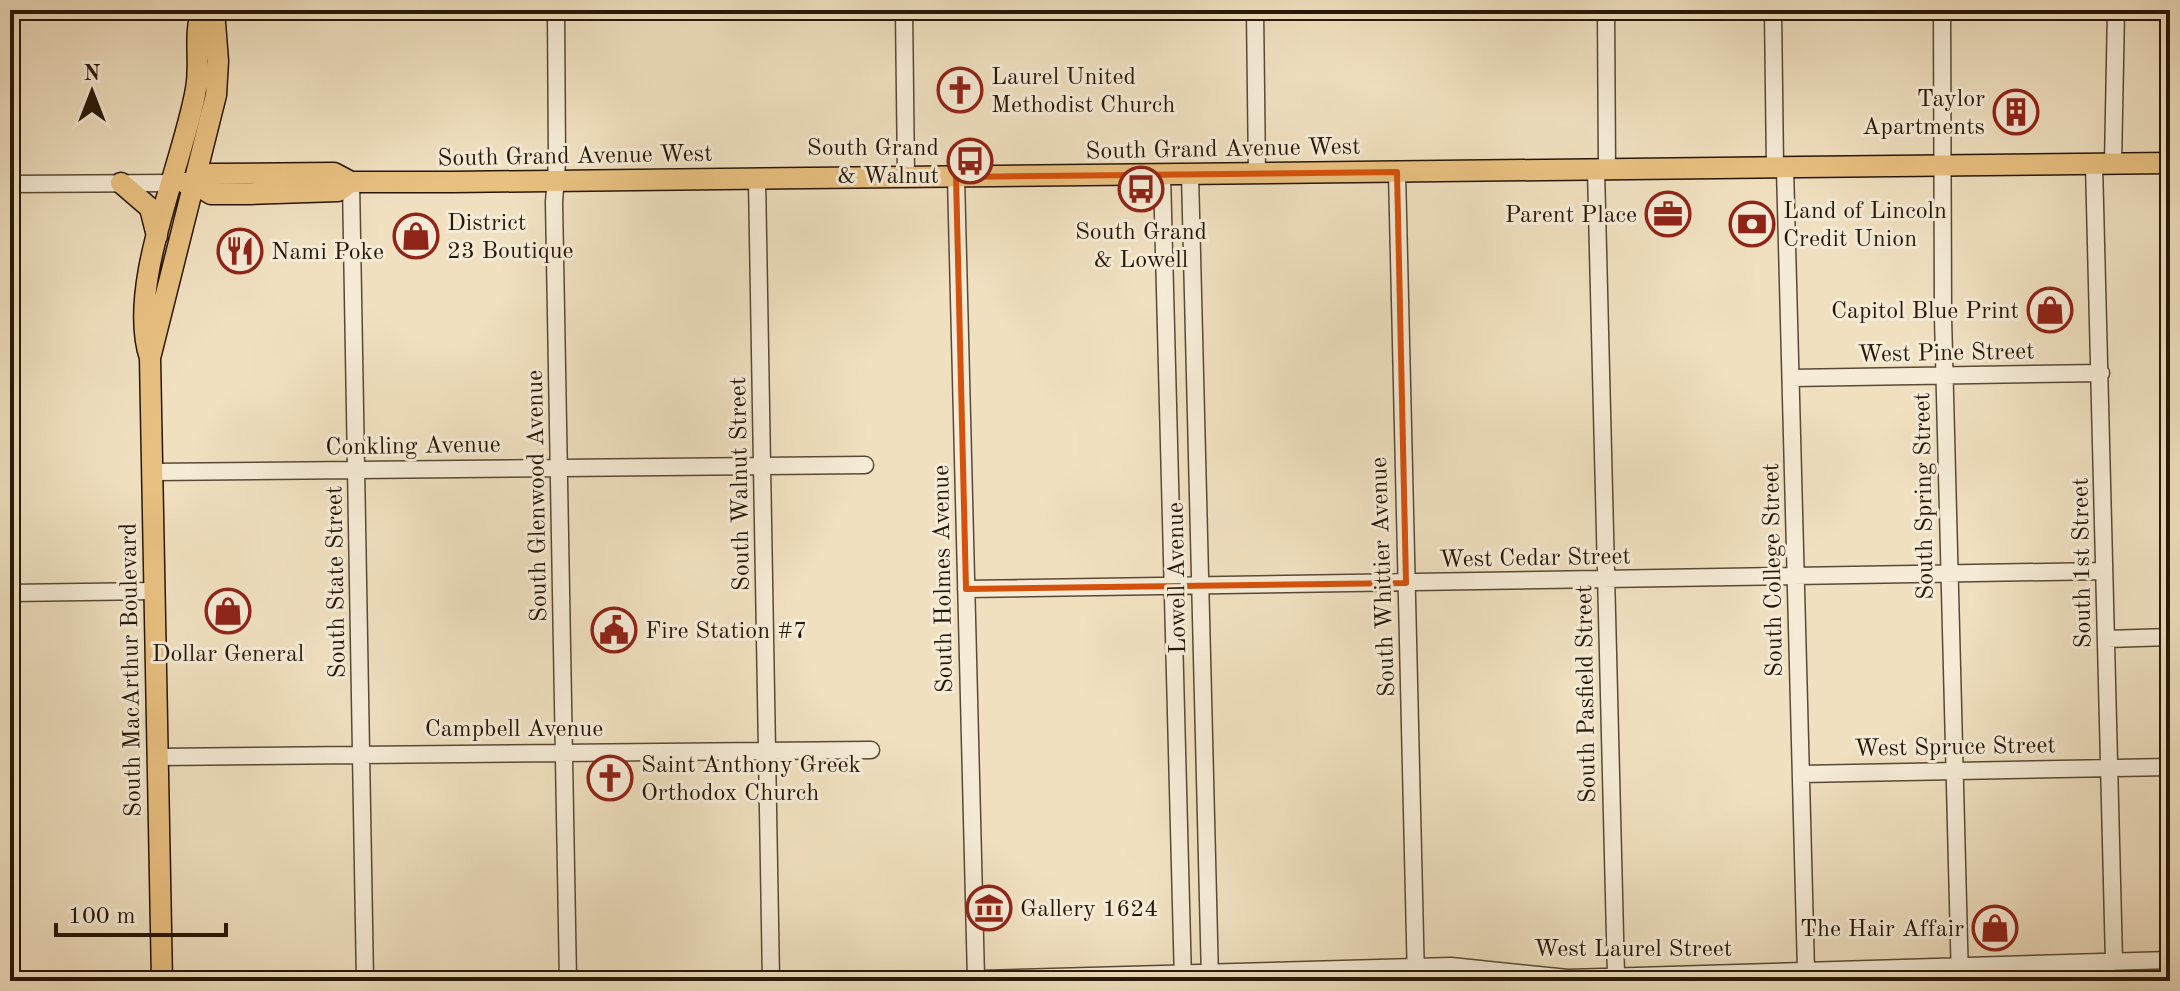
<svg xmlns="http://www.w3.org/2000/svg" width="2180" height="991" font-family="'Old Standard TT',serif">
  <rect width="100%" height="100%" fill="#f0e0c0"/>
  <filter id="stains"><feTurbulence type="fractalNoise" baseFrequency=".0025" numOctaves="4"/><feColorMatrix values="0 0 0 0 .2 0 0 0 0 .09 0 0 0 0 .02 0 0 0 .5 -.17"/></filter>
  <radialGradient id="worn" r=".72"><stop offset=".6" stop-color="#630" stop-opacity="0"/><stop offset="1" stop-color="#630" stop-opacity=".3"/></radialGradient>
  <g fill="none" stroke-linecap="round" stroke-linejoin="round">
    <g stroke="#594935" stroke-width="19">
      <path id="minor" d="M556,10L557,162L554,202L568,981
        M904,10L906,177
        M1255,10L1257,174
        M1606,10L1607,170
        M1773,10L1775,168
        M1942,10L1943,317L1960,981
        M2094,164L2114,962
        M2113,164L2116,10
        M1785,168L1806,971
        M1596,170L1616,976
        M1397,172L1416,981
        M1190,174L1210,979
        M1162,175L1183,981
        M956,177L976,979
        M757,179L771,981
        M351,182L365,981
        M10,184L173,183
        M1791,378L2101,373
        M153,472L865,465
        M966,589L2104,571
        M10,593L155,591
        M2107,639L2170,637
        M158,757L871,750
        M1801,774L2170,767
        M905,981L1451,966L1568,978L2170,960"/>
    </g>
    <g stroke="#271707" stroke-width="23">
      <path id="major" d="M121,183L150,208L157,236
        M185,183L195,184L211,194H250L338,191L351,182
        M195,184L211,174L334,173L351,182H452L2170,163
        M150,358L216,95L218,61L214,10
        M162,981L150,358C126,285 183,165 196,89C201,63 193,35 202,10"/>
    </g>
    <use href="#minor" stroke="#f5ebd6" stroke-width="16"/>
    <use href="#major" stroke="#e8c080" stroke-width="20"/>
  </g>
  <path fill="none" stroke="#d5520c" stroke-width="6" stroke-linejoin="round" d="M1397,172L1406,583L966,589L956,177Z"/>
  <defs>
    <g id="church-ring" transform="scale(2.3)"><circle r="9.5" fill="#f5ebd6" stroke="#8f2418" stroke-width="1.5"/><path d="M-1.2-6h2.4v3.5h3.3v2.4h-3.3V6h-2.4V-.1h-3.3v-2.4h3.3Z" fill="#8f2418"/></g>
    <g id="building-ring" transform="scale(2.3)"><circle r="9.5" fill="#f5ebd6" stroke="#8f2418" stroke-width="1.5"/><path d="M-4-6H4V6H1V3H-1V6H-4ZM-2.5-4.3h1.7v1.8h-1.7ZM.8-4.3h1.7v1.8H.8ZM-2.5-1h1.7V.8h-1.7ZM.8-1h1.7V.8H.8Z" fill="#8f2418"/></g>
    <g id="bus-ring" transform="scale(2.3)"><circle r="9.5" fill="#f5ebd6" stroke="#8f2418" stroke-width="1.5"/><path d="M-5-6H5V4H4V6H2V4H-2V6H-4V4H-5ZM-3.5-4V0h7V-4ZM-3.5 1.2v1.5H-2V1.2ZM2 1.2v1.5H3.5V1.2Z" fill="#8f2418"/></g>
    <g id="office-ring" transform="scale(2.3)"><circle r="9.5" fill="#f5ebd6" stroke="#8f2418" stroke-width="1.5"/><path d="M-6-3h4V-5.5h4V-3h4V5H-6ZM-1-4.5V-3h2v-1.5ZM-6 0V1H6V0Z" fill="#8f2418"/></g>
    <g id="bank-ring" transform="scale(2.3)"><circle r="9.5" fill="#f5ebd6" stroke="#8f2418" stroke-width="1.5"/><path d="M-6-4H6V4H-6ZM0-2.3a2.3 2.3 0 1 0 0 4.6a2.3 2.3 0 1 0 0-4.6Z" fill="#8f2418"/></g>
    <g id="shop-ring" transform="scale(2.3)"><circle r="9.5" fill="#f5ebd6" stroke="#8f2418" stroke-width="1.5"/><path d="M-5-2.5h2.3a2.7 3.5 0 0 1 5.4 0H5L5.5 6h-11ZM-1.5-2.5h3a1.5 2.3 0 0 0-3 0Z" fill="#8f2418"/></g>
    <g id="restaurant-ring" transform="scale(2.3)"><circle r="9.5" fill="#f5ebd6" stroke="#8f2418" stroke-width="1.5"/><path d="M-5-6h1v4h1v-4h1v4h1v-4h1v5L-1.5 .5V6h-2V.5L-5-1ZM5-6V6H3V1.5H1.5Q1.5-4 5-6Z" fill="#8f2418"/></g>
    <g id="civic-ring" transform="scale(2.3)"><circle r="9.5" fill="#f5ebd6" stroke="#8f2418" stroke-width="1.5"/><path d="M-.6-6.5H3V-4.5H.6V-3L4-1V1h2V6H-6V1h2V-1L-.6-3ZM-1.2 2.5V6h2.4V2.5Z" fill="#8f2418"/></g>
    <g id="museum-ring" transform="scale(2.3)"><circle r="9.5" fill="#f5ebd6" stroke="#8f2418" stroke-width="1.5"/><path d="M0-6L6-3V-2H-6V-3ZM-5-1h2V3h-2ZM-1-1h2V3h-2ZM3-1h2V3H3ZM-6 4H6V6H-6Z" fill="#8f2418"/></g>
  </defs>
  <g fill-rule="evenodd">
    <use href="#church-ring" x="960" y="90"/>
    <use href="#building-ring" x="2016" y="112"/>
    <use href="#bus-ring" x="970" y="161"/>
    <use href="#bus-ring" x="1141" y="189"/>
    <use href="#office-ring" x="1668" y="214"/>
    <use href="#bank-ring" x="1752" y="224"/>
    <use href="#shop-ring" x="416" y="236"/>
    <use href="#restaurant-ring" x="240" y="251"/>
    <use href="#shop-ring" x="2050" y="310"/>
    <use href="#shop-ring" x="228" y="611"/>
    <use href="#civic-ring" x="614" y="630"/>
    <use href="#church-ring" x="610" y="778"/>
    <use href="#museum-ring" x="989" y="908"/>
    <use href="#shop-ring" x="1995" y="928"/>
  </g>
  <g text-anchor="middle" stroke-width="6" stroke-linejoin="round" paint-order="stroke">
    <g font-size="24" fill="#271707" stroke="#f5ebd6" text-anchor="start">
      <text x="991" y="84">Laurel United<tspan x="991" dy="28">Methodist Church</tspan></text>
      <text x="1985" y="106" text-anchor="end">Taylor<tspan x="1985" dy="28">Apartments</tspan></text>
      <text x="939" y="155" text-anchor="end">South Grand<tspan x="939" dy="28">&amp; Walnut</tspan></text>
      <text x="1783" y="218">Land of Lincoln<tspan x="1783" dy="28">Credit Union</tspan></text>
      <text x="1637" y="222" text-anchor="end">Parent Place</text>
      <text x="447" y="230">District<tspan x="447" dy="28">23 Boutique</tspan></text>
      <text x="1141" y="239" text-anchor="middle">South Grand<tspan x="1141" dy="28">&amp; Lowell</tspan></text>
      <text x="271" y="259">Nami Poke</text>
      <text x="2019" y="318" text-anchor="end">Capitol Blue Print</text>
      <text x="645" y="638">Fire Station #7</text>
      <text x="228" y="661" text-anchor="middle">Dollar General</text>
      <text x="641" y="772">Saint Anthony Greek<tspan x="641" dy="28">Orthodox Church</tspan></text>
      <text x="1020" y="916">Gallery 1624</text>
      <text x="1964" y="936" text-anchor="end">The Hair Affair</text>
    </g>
    <g font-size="24" fill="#271707" stroke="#f5ebd6">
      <text transform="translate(1223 148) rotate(-1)" y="8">South Grand Avenue West</text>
      <text transform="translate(575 155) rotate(-1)" y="8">South Grand Avenue West</text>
      <text transform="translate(1946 352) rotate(-1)" y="8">West Pine Street</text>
      <text transform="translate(413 445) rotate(-1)" y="8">Conkling Avenue</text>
      <text transform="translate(739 484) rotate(-91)" y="8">South Walnut Street</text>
      <text transform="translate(536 496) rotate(-91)" y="8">South Glenwood Avenue</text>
      <text transform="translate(1923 496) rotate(-91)" y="8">South Spring Street</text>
      <text transform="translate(1535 557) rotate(-1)" y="8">West Cedar Street</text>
      <text transform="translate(2081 563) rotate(-91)" y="8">South 1st Street</text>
      <text transform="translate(1772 570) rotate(-91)" y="8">South College Street</text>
      <text transform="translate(1382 577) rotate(-92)" y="8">South Whittier Avenue</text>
      <text transform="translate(1176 578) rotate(-91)" y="8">Lowell Avenue</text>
      <text transform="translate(942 579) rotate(-91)" y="8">South Holmes Avenue</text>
      <text transform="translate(335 582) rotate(-91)" y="8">South State Street</text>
      <text transform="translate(130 670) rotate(-91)" y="8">South MacArthur Boulevard</text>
      <text transform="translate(1585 694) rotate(-91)" y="8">South Pasfield Street</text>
      <text x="514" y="736">Campbell Avenue</text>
      <text transform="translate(1955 746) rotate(-1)" y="8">West Spruce Street</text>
      <text x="1633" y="956">West Laurel Street</text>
    </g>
  </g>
  <rect width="2180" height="991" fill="none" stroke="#f0e0c0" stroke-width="40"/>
  <rect x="12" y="12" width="2156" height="967" fill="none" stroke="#271707" stroke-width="4"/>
  <rect x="20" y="20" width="2140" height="951" fill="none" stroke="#271707" stroke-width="2"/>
  <g transform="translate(92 92)" stroke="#f5ebd6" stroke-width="6" paint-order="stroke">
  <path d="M0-6L14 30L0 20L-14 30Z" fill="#271707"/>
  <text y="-12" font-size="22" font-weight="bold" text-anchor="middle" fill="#271707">N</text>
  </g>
  <path d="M56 923v12h170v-12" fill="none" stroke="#271707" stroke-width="4"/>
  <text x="68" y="923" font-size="24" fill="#271707" stroke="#f5ebd6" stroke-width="6" paint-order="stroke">100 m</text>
  <rect width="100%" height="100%" filter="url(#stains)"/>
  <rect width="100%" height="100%" fill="url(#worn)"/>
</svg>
